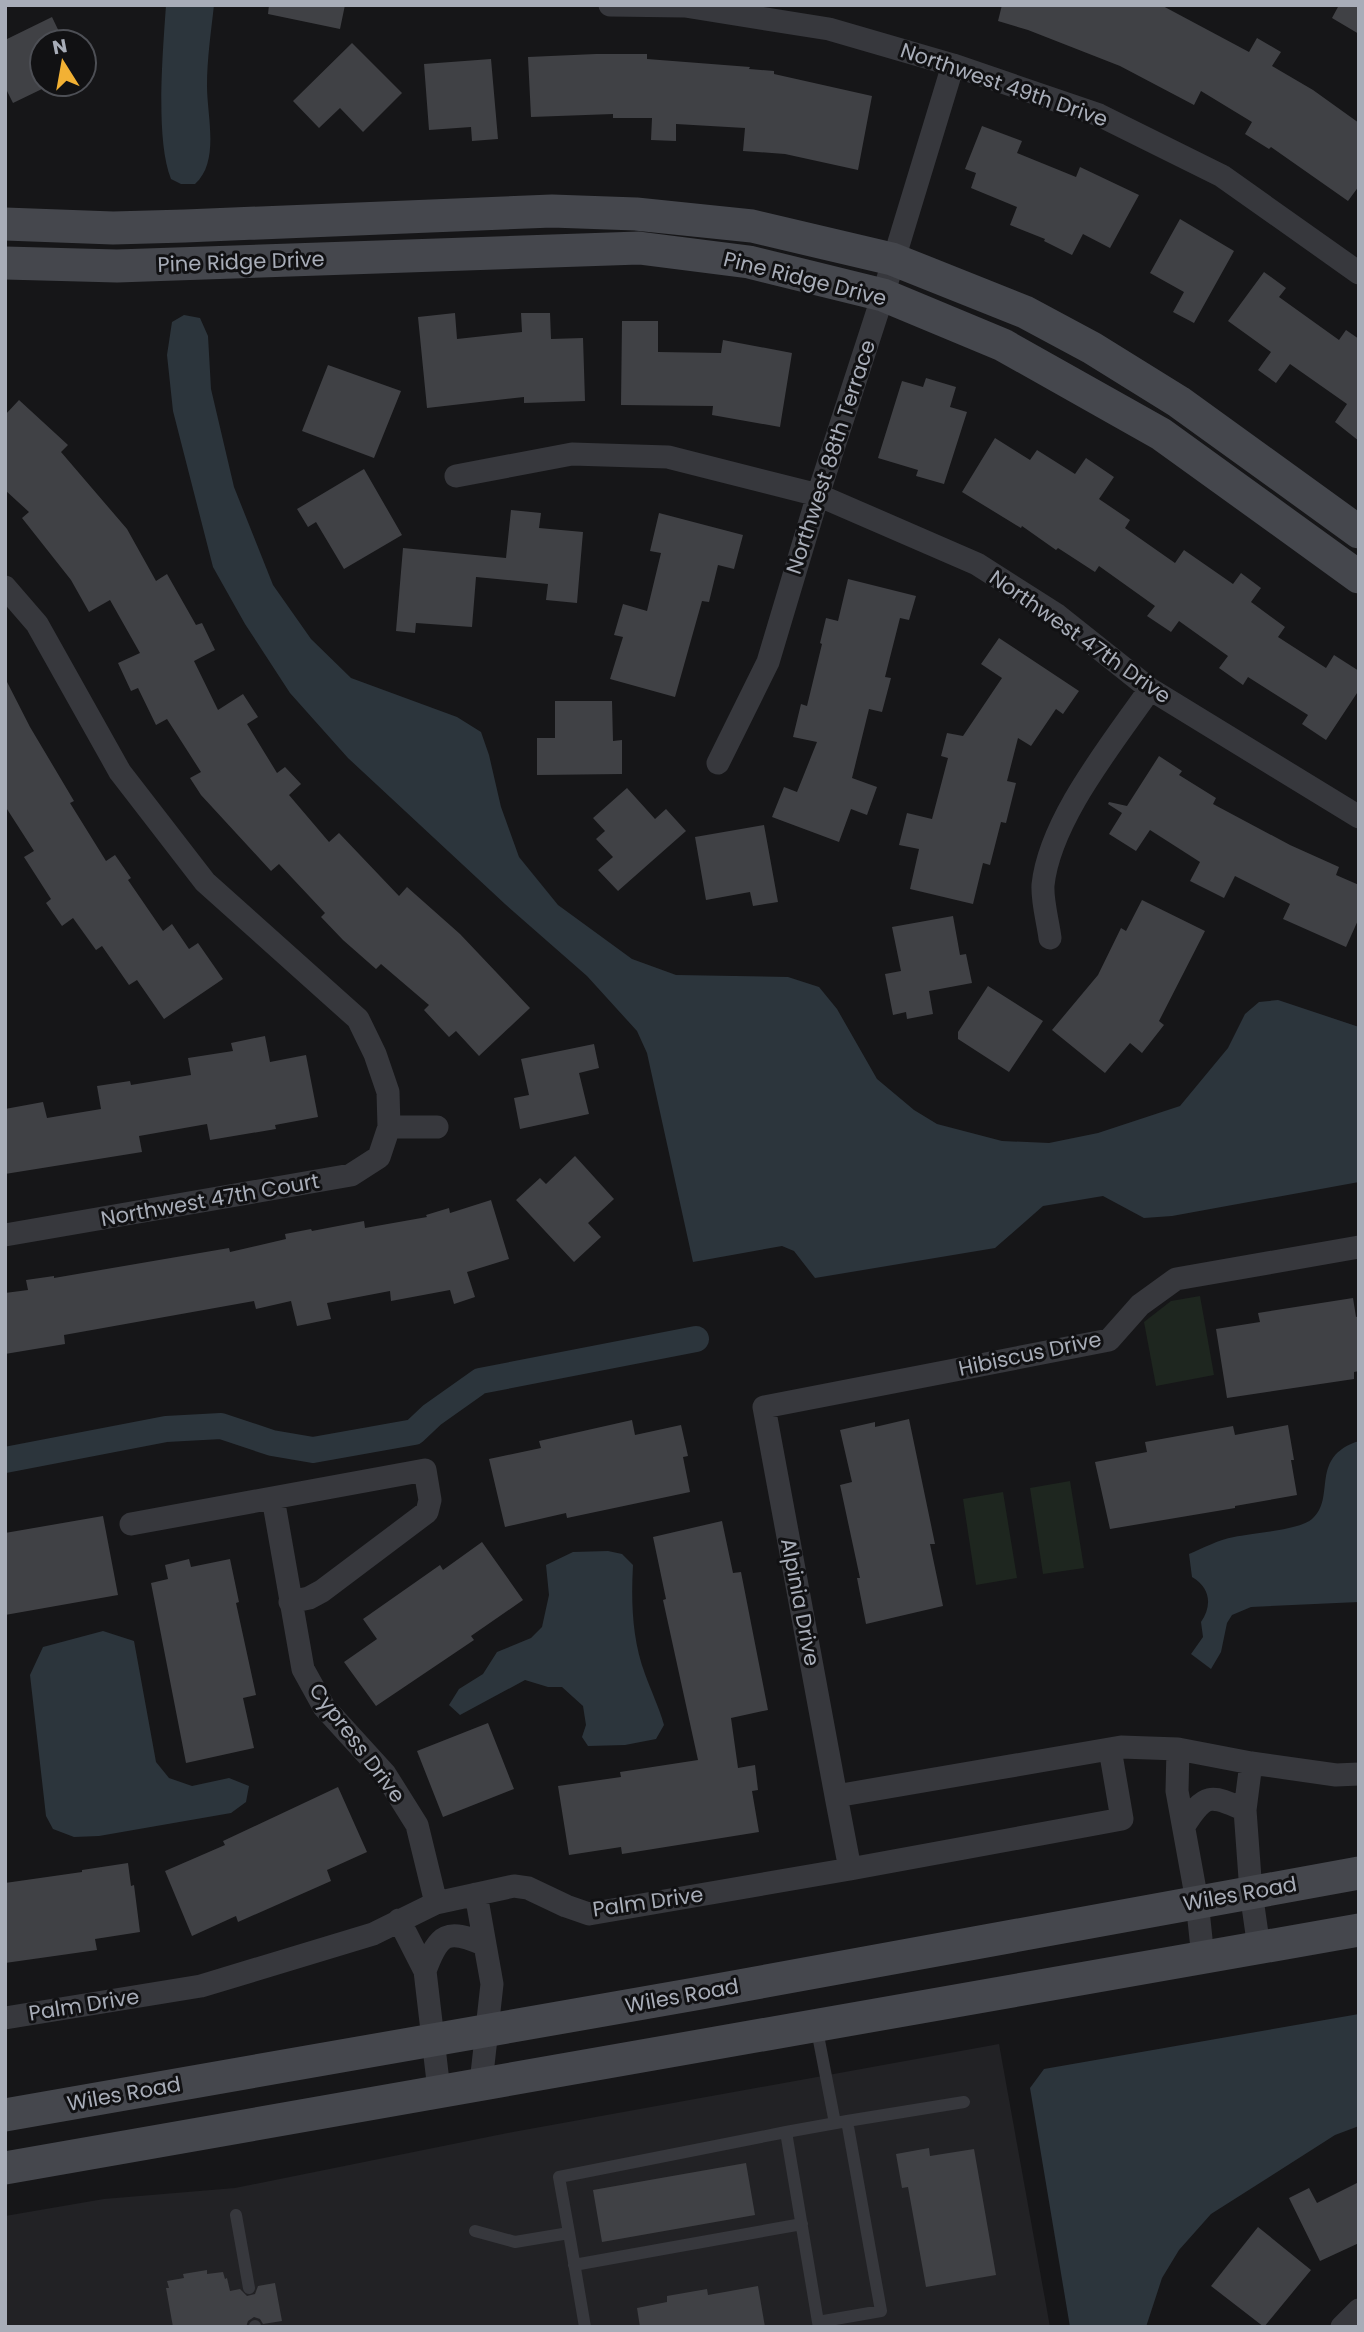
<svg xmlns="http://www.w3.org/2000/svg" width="1364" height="2332" font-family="Poppins,sans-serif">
  <rect width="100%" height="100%" fill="#161618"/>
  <path fill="#222225" d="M999,2044L1050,2327H5V2216L104,2199L235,2188L513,2132Z"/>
  <path fill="#1e261f" d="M1200,1296L1214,1375L1156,1386L1144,1322L1171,1301Z
    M1070,1481L1084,1568L1043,1574L1030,1488Z
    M1003,1492L1017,1578L976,1585L963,1499Z"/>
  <path fill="#2c353c" d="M166,5H214C211,32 207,59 207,86C207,116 220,162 195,184H181L171,179C155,139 163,51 166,5Z
    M184,315L200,318L208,336L211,389L234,487L273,585L311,639L351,678L457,717L481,732L489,755L501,807L519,857L558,905L632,959L676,975L788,977L819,987L837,1009L877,1079L914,1110L937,1124L1002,1141L1049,1143L1098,1133L1180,1106L1228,1048L1245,1014L1259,1002L1278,1000L1359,1027V1182L1172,1216L1144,1218L1103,1196L1043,1206L995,1248L815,1278L794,1251L782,1246L693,1262L647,1053L637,1031L587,976L505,904L348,758L290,693L245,624L213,567L173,411L167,355L172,322Z
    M1359,1441V1602L1251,1607L1232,1615L1227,1623L1221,1652L1211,1669L1191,1654L1203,1637L1201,1622C1212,1606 1211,1588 1192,1577L1189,1554C1203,1548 1218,1540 1234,1537C1253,1533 1300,1530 1312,1519C1337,1498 1308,1457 1359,1441Z
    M608,1551L622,1554L633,1565C631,1602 632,1639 645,1674C651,1691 659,1707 664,1725L656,1739L625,1745L588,1746L582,1737L586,1725L583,1706L562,1687H548L525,1680L460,1715L449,1705L459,1689L483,1674L497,1652L531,1638L542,1627L549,1595L546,1565L573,1552Z
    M103,1631L134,1641L156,1762L169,1778L192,1786L229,1778L249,1786L246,1802L231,1813L99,1836L74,1837L53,1829L46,1816L30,1675L43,1647Z
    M1359,2014V2126L1335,2135L1211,2214L1179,2250L1162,2278L1146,2327H1070L1030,2088L1044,2069Z"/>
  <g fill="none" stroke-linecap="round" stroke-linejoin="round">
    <path stroke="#2c353c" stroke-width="26" d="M5,1460L166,1429L221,1426L272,1443L313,1450L414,1432L432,1415L480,1381L696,1339"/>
  </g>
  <path fill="#404145" d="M269,5H345L340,29L268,14Z
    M1002,5H1161L1249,52L1257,38L1281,52L1272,66L1313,90L1359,123V186L1348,201L1271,147L1269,149L1245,134L1252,122L1201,91L1194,105L1120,66L1028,30L998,21Z
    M1339,5H1359V34L1332,18Z
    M52,17L64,42H42V89L13,103L5,87V40Z
    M352,43L402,93L363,132L340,108L319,128L293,101Z
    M596,54H647V59L750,67L749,69L774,71V74L872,96L858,170L785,154L743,151L745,128L676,124V141L651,140L652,118H613V114L531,117L528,57Z
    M491,59L498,139L472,141L471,127L429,130L424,64Z
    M982,126L1022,141L1017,153L1076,177L1080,167L1139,195L1110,248L1083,234L1072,255L1044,241L1045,239L1010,225L1017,207L971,188L976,173L965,169Z
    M1180,219L1234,251L1194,323L1173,312L1184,292L1150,273Z
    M1264,272L1286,288L1279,297L1339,340L1346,330L1359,339V441L1335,422L1347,404L1290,364L1276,383L1258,370L1271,352L1228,321Z
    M455,313L457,339L522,332L521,313H550L551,339L583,338L585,401L524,403V397L427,408L418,317Z
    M622,321H658V352L721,353L723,340L792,353L780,427L712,415L713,406L621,405Z
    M328,365L401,391L374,458L302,431Z
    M926,378L956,387L950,407L967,412L944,484L916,476L918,470L878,458L902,381L923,387Z
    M19,400L68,445L61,452L127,529L156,581L167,574L196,625L202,623L215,650L194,661L218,710L243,694L258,717L247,724L277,773L285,767L301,784L289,795L329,842L339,833L399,896L407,887L460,934L530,1008L479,1056L456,1031L449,1037L424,1010L429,1005L381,964L376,969L343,940L321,917L325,913L279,864L271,871L201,795L190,778L201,772L167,719L156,725L138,688L131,691L118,663L140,653L110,600L89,612L71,580L22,518L29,512L5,490V415Z
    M995,438L1030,460L1037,450L1075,474L1086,458L1114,477L1099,499L1130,520L1125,528L1175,563L1184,550L1233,584L1241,573L1261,588L1251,602L1285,627L1278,637L1326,668L1334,655L1359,671V690L1326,740L1302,724L1308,715L1248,677L1243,685L1219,668L1228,656L1179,621L1171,632L1147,616L1155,606L1099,566L1095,572L1058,548L1056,550L1022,526L1021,528L962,492Z
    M364,469L402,535L344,569L316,522L308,527L297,509Z
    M511,510L541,513L539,528L583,532L577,603L546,600L548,584L476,577L472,627L416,623L415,633L396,631L403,548L506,558Z
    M659,513L743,535L734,569L718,565L709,602L702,601L675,697L610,679L623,637L614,635L623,604L647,611L661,553L650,551Z
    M848,579L916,596L909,620L900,618L885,677L891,678L882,712L869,709L852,778L877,787L867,815L851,809L839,842L772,817L784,787L797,792L817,742L793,737L801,704L807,706L822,644L820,643L826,618L838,621Z
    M999,638L1079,691L1063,714L1056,709L1031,746L1018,738L1007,781L1016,783L1006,823L1001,822L990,865L983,863L973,904L910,889L919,849L899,845L907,813L932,819L948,758L941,756L947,733L963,736L1002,678L981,664Z
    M5,678L30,727L74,801L70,803L106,861L115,855L131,878L128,880L163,931L172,924L189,949L198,943L223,979L164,1019L137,980L129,985L102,946L96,950L73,918L62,926L46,903L51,899L24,857L34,851L5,806Z
    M555,701H612L613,741L622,740V774L537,775V738H555Z
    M1159,756L1182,771L1179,775L1216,798L1213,804L1290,845L1339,867L1336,875L1359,885V918L1346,947L1283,919L1290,904L1235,876L1224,898L1190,881L1200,862L1150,830L1136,851L1109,834L1122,813L1108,804L1109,802L1127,806Z
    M627,788L655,819L666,809L686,831L618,891L598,870L613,857L596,839L605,831L593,818Z
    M764,825L778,902L753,906L750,892L706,900L695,837Z
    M1142,900L1205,931L1159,1021L1164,1025L1142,1053L1130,1043L1105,1073L1052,1030L1098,975L1121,928L1126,931Z
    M953,916L960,955L966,954L972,983L929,991L933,1014L907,1019L906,1012L893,1015L885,974L901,971L892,927Z
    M988,986L1043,1021L1009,1072L958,1039V1032Z
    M265,1036L270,1062L306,1055L318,1117L275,1125L276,1129L210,1140L207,1124L139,1136L142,1152L5,1174V1109L43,1102L47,1118L101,1109L97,1086L130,1081L131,1085L191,1075L188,1058L233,1051L231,1043Z
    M594,1044L599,1068L579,1073L589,1114L520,1129L514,1098L529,1095L521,1059Z
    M575,1156L614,1199L588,1223L601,1237L574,1262L516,1200L540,1178L546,1184Z
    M491,1200L509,1259L467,1272L475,1297L454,1304L450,1290L391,1301L390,1291L327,1303L331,1319L297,1326L291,1301L256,1309L254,1301L64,1335L65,1344L5,1354V1293L28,1290L26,1280L54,1276V1278L229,1248L230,1252L286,1239L285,1234L311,1229L312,1231L364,1221L365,1228L427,1217L426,1215L449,1208L450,1213Z
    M1353,1298L1356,1317L1359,1316V1371L1354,1372V1379L1227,1398L1216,1329L1260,1322L1258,1313Z
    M909,1419L935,1544H930L943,1606L866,1624L857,1578H860L840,1485L852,1482L840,1430L875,1422V1427Z
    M632,1420L635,1435L681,1425L688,1456L683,1457L690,1492L567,1518L566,1513L505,1527L489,1459L541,1448L539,1441Z
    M1288,1425L1294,1460H1291L1297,1495L1235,1506V1508L1110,1529L1095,1462L1147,1452L1145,1442L1233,1426L1235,1435Z
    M103,1516L118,1595L5,1615V1533Z
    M722,1521L733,1573L741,1572L768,1710L731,1718L738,1768L755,1765L758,1790L752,1791L759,1832L622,1854L621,1847L569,1855L558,1786L621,1777L620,1772L698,1760L663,1600L666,1599L653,1537Z
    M482,1542L523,1600L471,1636L474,1640L376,1706L344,1662L377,1639L363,1619L440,1565L443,1570Z
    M189,1559L191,1567L230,1559L239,1602L236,1603L256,1695L243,1698L254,1748L186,1763L151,1583L168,1579L165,1565Z
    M488,1723L514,1789L443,1817L417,1751Z
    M338,1787L367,1852L327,1870L331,1881L238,1922L236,1916L192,1936L165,1871L225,1845L223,1841Z
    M128,1863L131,1886L134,1885L140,1932L95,1939L97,1950L5,1963V1883L82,1872V1870Z
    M929,2148L930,2156L974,2149L996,2275L926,2287L908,2187L902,2188L896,2154Z
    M746,2163L755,2215L602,2242L593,2190Z
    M1359,2182V2243L1320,2261L1289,2198L1309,2188L1317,2203Z
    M1258,2227L1311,2270L1264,2327L1211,2286Z
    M207,2270V2274L223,2272L225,2279L227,2278L230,2291L240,2289L247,2296L255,2294L258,2286L275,2283L282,2321L263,2324L260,2319L254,2317L248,2321L246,2327H173L166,2288H169L167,2281L184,2278L183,2274Z
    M758,2286L765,2327H640L637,2308L667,2302V2296L707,2289L708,2295Z"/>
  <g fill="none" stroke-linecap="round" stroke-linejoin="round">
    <path stroke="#37383d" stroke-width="12" d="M816,2025L835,2123
      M847,2121L964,2102
      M236,2215L249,2288
      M475,2231L515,2242L569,2233L585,2327
      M569,2233L559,2177L786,2132
      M574,2265L802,2224
      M818,2322L881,2311L847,2121L786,2132L818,2322L819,2327
      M255,2326V2327"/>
    <path stroke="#37383d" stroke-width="23" d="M610,5L685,6L829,29L953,65L1099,115L1222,176L1359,273
      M456,476L572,454L668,457L818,495L977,564L1057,615L1150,689L1359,817
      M5,587L37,624L120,772L205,882L358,1019L375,1054L388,1092L389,1127L379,1157L351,1175L5,1235
      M718,763L768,662L818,495L883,295L953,65
      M1050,938C1048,922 1042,901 1043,885C1050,819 1113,743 1150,689
      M389,1127H437
      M273,1498L303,1669L324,1707L385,1774L417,1825L436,1903
      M131,1524L425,1470L430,1500L427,1512L322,1591L309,1598L290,1602
      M1178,1749L1177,1791L1197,1901L1203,1958
      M1251,1763L1245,1810L1251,1892L1259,1948
      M836,1796L764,1407L1109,1340L1140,1305L1176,1279L1359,1247
      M1184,1826C1205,1793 1210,1794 1245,1810
      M850,1869L1122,1819L1110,1749
      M476,1894L492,1984L481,2083
      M399,1920L425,1971L439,2090
      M425,1971C439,1933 447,1928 485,1945
      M5,2018L201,1986L373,1934L436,1903L514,1886L528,1888L566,1906L589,1914L850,1869L836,1796L1121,1747L1178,1749L1251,1763L1336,1775L1359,1774
      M1342,2327L1359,2310"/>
    <path stroke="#45474d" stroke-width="33" d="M5,224L113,228L185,226L552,211L636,214L752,226L892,259L1025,312L1092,348L1179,402L1359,532
      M5,263L117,266L639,248L749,262L883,295L1003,345L1161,434L1359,577
      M5,2115L695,1994L1359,1873
      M5,2168L1359,1930"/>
  </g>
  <g text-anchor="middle" stroke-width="6" stroke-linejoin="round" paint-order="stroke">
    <g font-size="21" fill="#a8adb8" stroke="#111113">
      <text transform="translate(1004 85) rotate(19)" y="7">Northwest 49th Drive</text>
      <text transform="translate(241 262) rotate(-2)" y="7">Pine Ridge Drive</text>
      <text transform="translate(805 279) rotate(14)" y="7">Pine Ridge Drive</text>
      <text transform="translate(831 457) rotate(-72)" y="7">Northwest 88th Terrace</text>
      <text transform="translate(1080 637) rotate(35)" y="7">Northwest 47th Drive</text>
      <text transform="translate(210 1200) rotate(-10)" y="7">Northwest 47th Court</text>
      <text transform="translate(1030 1354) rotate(-12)" y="7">Hibiscus Drive</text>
      <text transform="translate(800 1602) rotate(79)" y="7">Alpinia Drive</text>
      <text transform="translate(357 1743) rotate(53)" y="7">Cypress Drive</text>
      <text transform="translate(1240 1894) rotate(-10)" y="7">Wiles Road</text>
      <text transform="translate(648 1902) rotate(-8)" y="7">Palm Drive</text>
      <text transform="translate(682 1996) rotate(-10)" y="7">Wiles Road</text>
      <text transform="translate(84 2005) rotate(-9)" y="7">Palm Drive</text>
      <text transform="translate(124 2094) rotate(-10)" y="7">Wiles Road</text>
    </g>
  </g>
  <rect width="1364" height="2332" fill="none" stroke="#a8adb8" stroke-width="14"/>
  <g transform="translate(63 63) rotate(349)"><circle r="33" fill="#111113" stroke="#4d4f55" stroke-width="2"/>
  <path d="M0-5L12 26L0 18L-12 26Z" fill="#f2b134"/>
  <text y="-10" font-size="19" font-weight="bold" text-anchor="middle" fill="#a8adb8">N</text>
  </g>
</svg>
